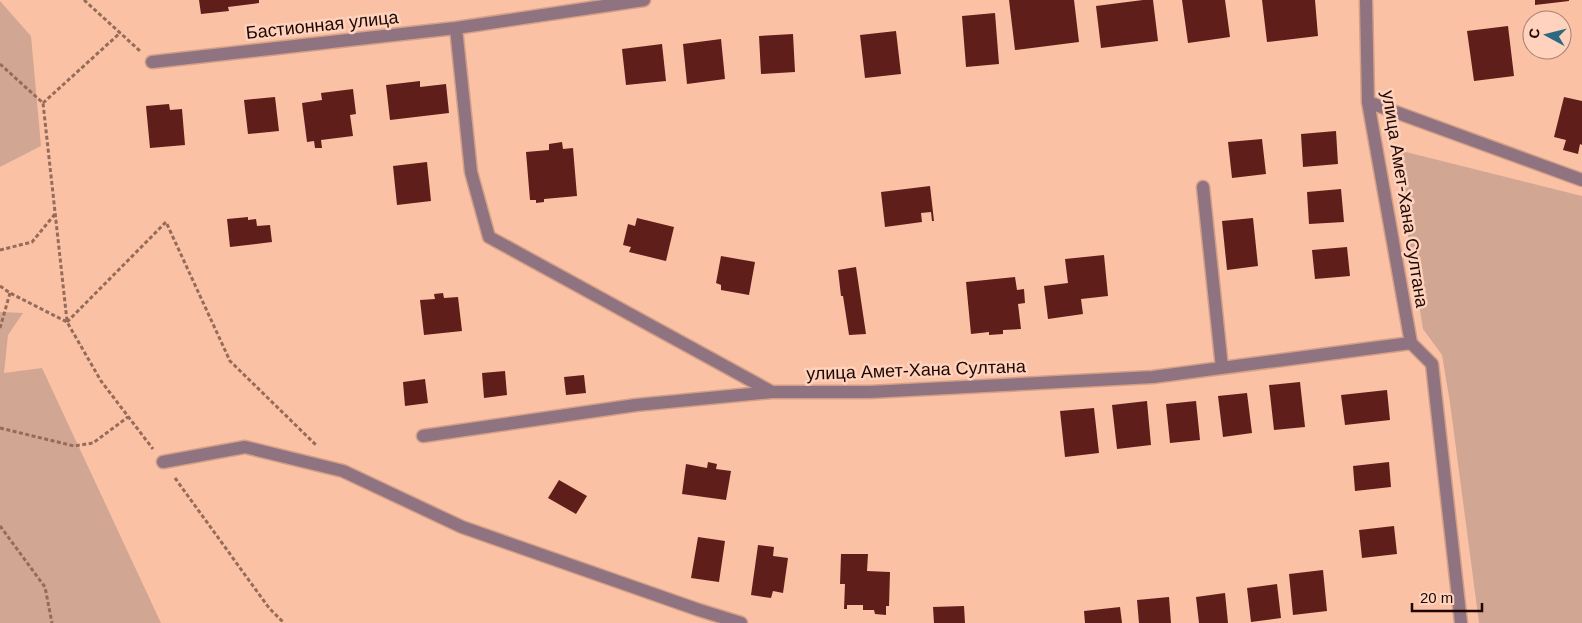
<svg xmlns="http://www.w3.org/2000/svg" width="1582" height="623" font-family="Helvetica,sans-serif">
  <rect width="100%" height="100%" fill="#fbc1a5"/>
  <path fill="#d1a793" d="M0,1L31,36L41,146L0,167Z
    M1394,149L1582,196V623H1479L1450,403L1442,355L1423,329Z
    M0,312L23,313L8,335L4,373L42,368L161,623H0Z"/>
  <path fill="#5f1e1a" d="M199,0H259V3L228,7L229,11L201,14Z
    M1009,0H1074L1079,42L1015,50Z
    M1143,0H1153L1158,41L1101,48L1096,6Z
    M1182,0H1225L1230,37L1188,43Z
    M1262,0H1315L1318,36L1267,42Z
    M1535,0H1569V1L1535,5Z
    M995,13L999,64L966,67L962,16Z
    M1508,26L1514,76L1474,81L1467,31Z
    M896,31L901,74L865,78L860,35Z
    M793,34L795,72L761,74L759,36Z
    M721,39L725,79L687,84L683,44Z
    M662,44L666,81L626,85L622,49Z
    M420,81V87L446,84L449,113L390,120L386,85Z
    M353,89L356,114L350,115L353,136L321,140L322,148H315L314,141L307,142L302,103L322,100L321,93Z
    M275,97L279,131L248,134L244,100Z
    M1564,97L1582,101V145L1580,144L1578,154L1563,150L1566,140L1554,137Z
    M169,104L170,110L182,109L185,145L150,148L146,106Z
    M1336,131L1338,164L1303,167L1301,134Z
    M1262,139L1266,174L1232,178L1228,142Z
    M562,142L563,149L573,148L577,196L544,199V202L536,203V200H530L526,152L549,150V144Z
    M427,162L431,201L397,205L393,166Z
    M930,186L934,221H932L931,212L921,213L922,222L885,227L881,192Z
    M1341,189L1344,222L1309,224L1307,192Z
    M248,217V220L256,219L257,226L270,225L272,242L230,247L227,219Z
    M637,218L674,227L666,261L629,252L631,247L623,245L628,224L635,226Z
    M1253,218L1258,266L1227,270L1222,221Z
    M1347,247L1350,276L1315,279L1312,250Z
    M1104,255L1108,296L1081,299L1083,314L1048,319L1044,286L1068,283L1065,259Z
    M721,256L755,262L749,295L721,290V285L716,283Z
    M856,267L866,334L849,335L843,296H841L838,270Z
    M1015,277L1017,290L1024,289L1025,303L1018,304L1021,329L1003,330V334L989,335V332L971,334L966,282Z
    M443,293L444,298L458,297L462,331L424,335L420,300L435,299L434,294Z
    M505,371L507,395L484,398L482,373Z
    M584,375L586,393L566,395L564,377Z
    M425,379L428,403L405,406L403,382Z
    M1300,382L1305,427L1274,430L1269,385Z
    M1387,390L1390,420L1345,425L1341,395Z
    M1247,393L1252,433L1223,437L1218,396Z
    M1147,401L1151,445L1117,449L1112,405Z
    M1196,401L1200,440L1170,443L1166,404Z
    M1094,408L1099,453L1065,457L1060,411Z
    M708,462L717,464L716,469L731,471L726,500L682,494L686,464L707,468Z
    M1389,462L1391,487L1355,491L1353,466Z
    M559,480L587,496L576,514L548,498Z
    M1394,526L1397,554L1362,558L1359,530Z
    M698,537L725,541L719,582L691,578Z
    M758,545L774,547L773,556L788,558L783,593L773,591L771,598L751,595Z
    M841,554H868L867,571L890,572L889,606H886V615L875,614L874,610H863V605H847V609H844L845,584H840Z
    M1323,570L1327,611L1293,615L1289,574Z
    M1277,584L1281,618L1251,622L1247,588Z
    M1225,593L1228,623H1199L1196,597Z
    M1169,597L1171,623H1139L1137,600Z
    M964,606L965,623H934L933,607Z
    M1120,607L1122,623H1085L1084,611Z"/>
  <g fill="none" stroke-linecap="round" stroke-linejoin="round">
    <g stroke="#d3a087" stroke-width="15">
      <path id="minor" d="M1366,0L1368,102L1411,343L1432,364L1461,623
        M456,28L471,172L489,237L772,392
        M152,62L456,28L644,0
        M1368,102L1582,180
        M1203,187L1222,368
        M423,436L636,405L772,392H870L1153,377L1411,343
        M163,462L245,447L343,471L462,527L699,610L741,623"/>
    </g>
    <path stroke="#956b59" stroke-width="3" stroke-dasharray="4 2.5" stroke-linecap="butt" d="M84,0L140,51
      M0,64L43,103L67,321
      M43,103L120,33
      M0,250L32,242L55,214
      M0,286L10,293L67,322L101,381L153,449
      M67,322L166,222L230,361L316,445
      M0,328L10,293
      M0,428L74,446L93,443L128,417
      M175,478L269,608L284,623
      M0,526L45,587L52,623"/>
    <use href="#minor" stroke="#907381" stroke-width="12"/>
  </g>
  <g text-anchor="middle" stroke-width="5" stroke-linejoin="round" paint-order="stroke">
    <g font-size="18" fill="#1e0700" stroke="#fed2bd">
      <text transform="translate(322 25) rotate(-6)" y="6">Бастионная улица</text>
      <text transform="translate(1405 199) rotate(81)" y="6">улица Амет-Хана Султана</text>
      <text transform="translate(916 370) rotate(-2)" y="6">улица Амет-Хана Султана</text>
    </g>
  </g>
  <g transform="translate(1547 35) rotate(277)"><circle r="24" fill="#fed2bd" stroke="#a48171"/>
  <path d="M0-4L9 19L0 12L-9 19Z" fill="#2d6981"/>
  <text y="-8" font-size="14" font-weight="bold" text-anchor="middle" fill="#1e0700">С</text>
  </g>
  <path d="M1412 603v8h70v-8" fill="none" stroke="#1e0700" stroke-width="2.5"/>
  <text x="1420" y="603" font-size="15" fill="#1e0700" stroke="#fed2bd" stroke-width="4" paint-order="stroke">20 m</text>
</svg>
